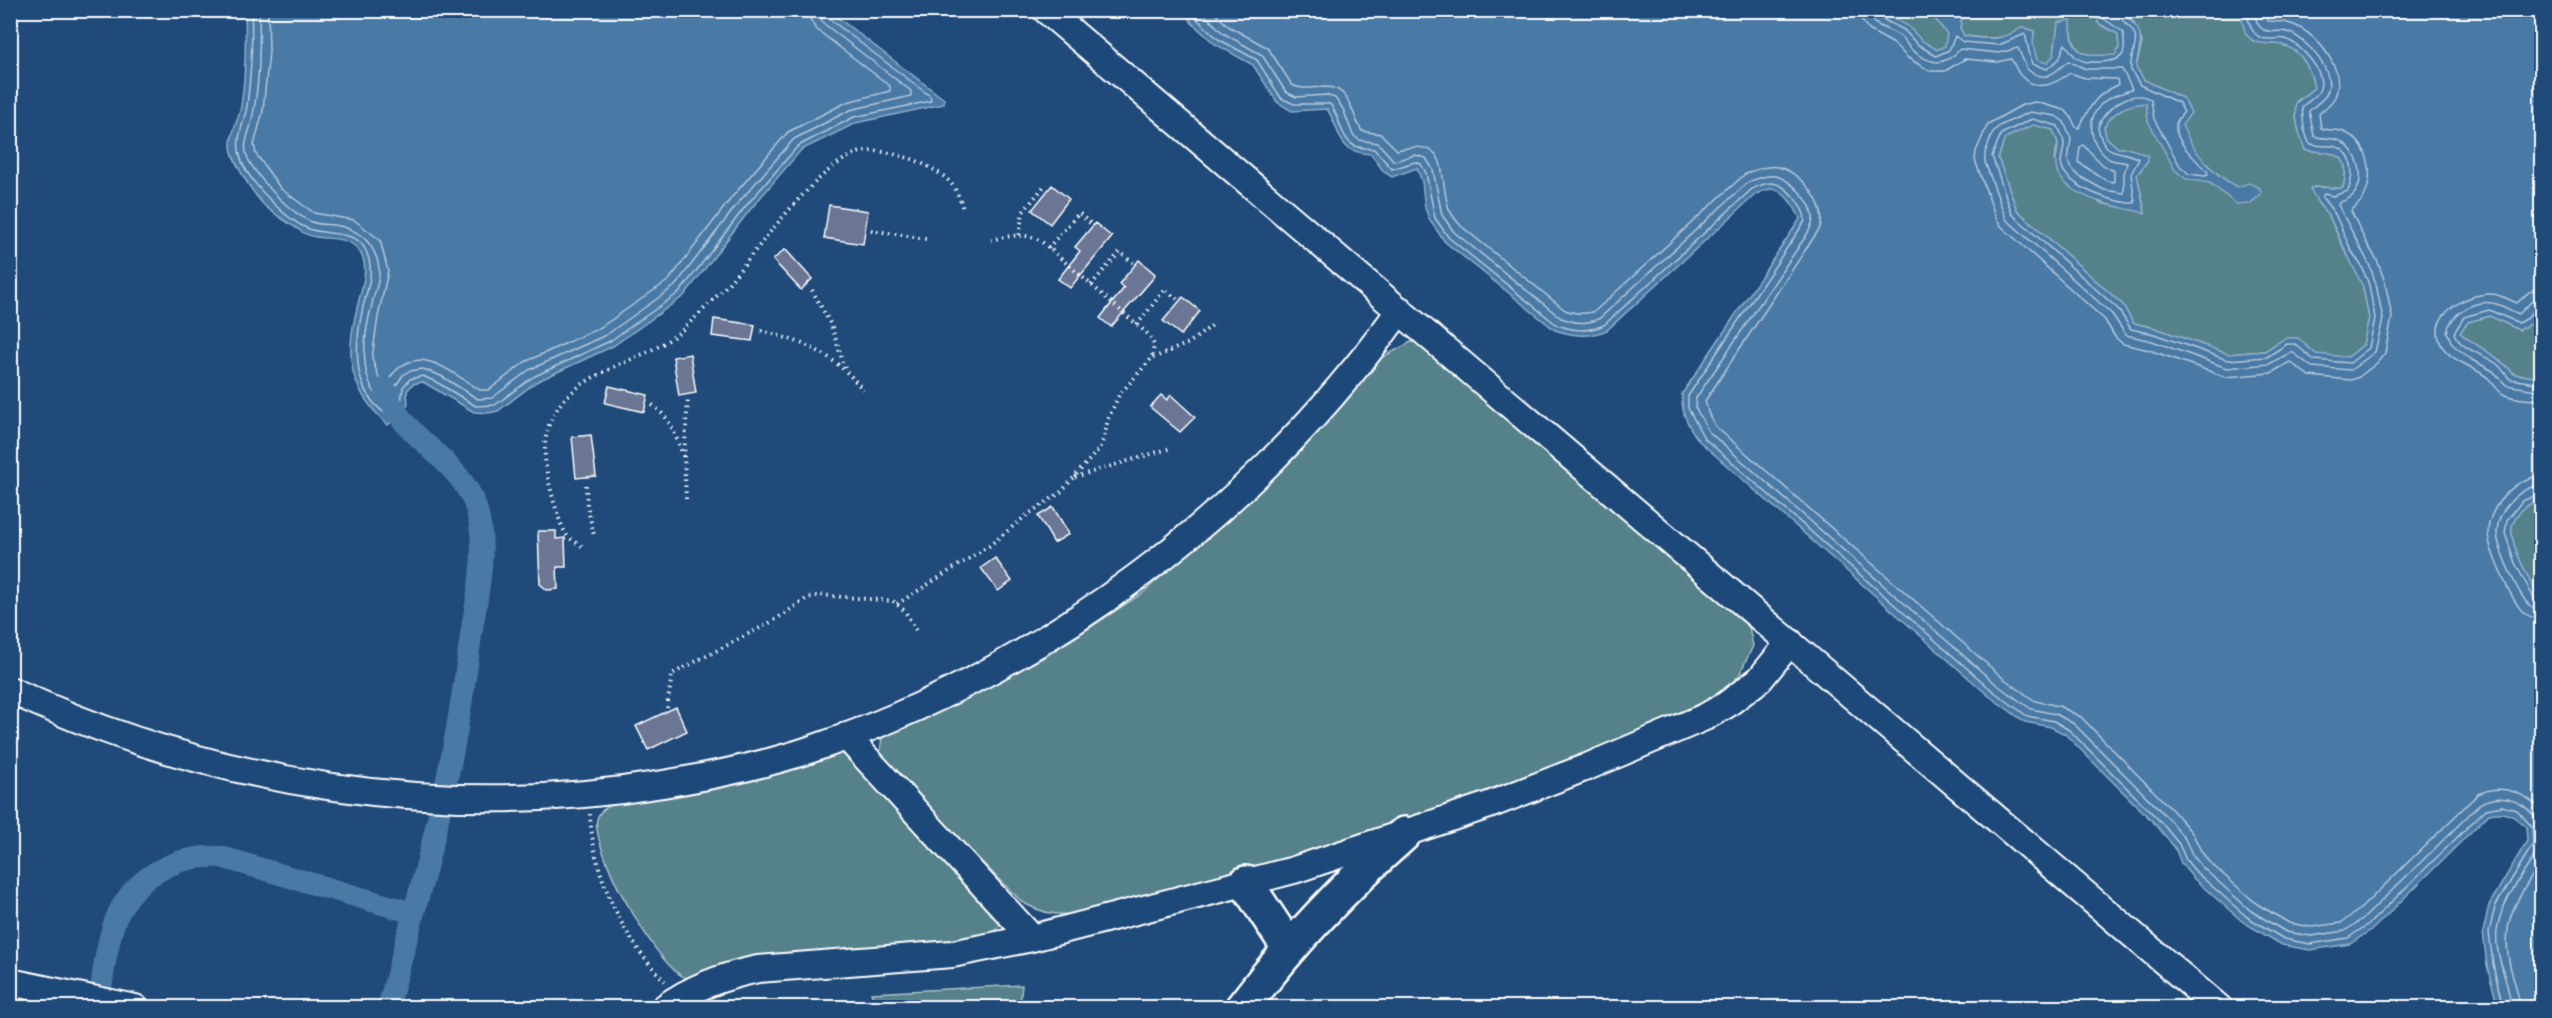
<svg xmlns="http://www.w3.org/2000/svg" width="2552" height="1018" font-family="Caveat,sans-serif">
  <rect width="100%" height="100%" fill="#1f4a7a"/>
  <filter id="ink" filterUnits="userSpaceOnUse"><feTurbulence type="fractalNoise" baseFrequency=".0167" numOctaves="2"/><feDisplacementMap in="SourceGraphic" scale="12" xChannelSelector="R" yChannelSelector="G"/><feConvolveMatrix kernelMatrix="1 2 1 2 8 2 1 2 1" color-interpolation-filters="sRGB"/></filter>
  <g filter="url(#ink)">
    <path fill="#55818a" stroke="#aac0c4" stroke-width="1.5" d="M1877,11H1929L1947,34L1945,46L1937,50L1920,40L1908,26Z
      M1963,11H2097L2098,23L2118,34L2119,48L2115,56C2081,56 2074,56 2070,21L2058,23L2054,55L2047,63L2037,61L2033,44L2034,31L2023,27C2001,42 1989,38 1964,36L1960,28Z
      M2120,11H2240C2242,17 2243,28 2247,34C2255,47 2269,42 2282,45C2302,49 2311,70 2314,88L2296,102C2294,119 2300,135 2305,150C2335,154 2352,150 2343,188C2332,190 2321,184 2311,188L2318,203L2329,216L2346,253L2356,269L2363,287L2369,318L2363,345L2348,357L2316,355L2297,338L2277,343L2265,351L2228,354L2155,328L2133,323L2123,305L2017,210L1998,158L2005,138L2033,125L2053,129L2058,144L2054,160L2100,203L2145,212L2137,175L2148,160L2130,148H2118L2106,137L2104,127C2115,110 2126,104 2146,103L2148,121L2210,183L2224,193L2237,187C2218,177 2183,146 2182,123C2181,116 2183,107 2184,99L2144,80L2136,67L2142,42L2133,21Z
      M2541,309V378L2514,374C2499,356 2478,348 2460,333L2468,322L2490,316L2519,330L2532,323Z
      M1411,342H1420L1748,622L1753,646L1739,675L1727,690L1704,707L1604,751L1356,839L1083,914C1057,915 1045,915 1022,902L882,763L880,752L882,737L957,703L1048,655L1143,593L1295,453L1377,360Z
      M2541,498V600C2532,585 2508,543 2512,526C2515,512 2530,503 2541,498Z
      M840,753L851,755L1000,921V926C975,950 909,945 875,947C836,949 795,951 756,956C731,960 710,970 686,978C664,969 638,922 625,900C616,886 593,835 597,819C604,794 670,795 690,793C742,787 789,757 840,753Z
      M1022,985L1020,1007H882L875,1004L871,993Z"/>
    <path fill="#4879a5" stroke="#91afc9" stroke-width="1.5" d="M2474,10L2541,11V309L2532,323L2519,330L2490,316L2468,322L2460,333C2479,349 2498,355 2514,374L2541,378V498C2530,503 2515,512 2512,526C2508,543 2532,585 2541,600V1007H2498L2487,966L2483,932L2489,905L2527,841L2526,827C2514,815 2506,811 2489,814L2374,928L2350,944L2310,950L2282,945L2243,922L2193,878L2181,863L2175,848L2157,826L2065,734L2051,727L2025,722L1989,696L1699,441C1688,426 1681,413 1682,394L1800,219C1796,208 1783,188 1770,189C1765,190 1760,192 1756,194L1607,330C1588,338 1574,336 1555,330L1445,242L1430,221L1425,208L1422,182L1417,168L1392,177L1384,172L1371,154C1334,152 1343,133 1327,109L1292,111L1277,102L1253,65L1215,44L1192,23L1184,11H1877L1908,26L1921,40L1937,50L1945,46L1947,34L1929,11H1963L1960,28L1964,36C1989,39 2001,42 2023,27L2034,31L2033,44L2037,60L2047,63L2054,55L2058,23L2071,20C2070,56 2084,56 2115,55L2119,48L2118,34L2098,23L2097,11H2120C2147,34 2141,35 2136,67L2144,80L2184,99L2191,113L2182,125C2192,150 2212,174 2237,187L2249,183L2260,188L2261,194L2251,203L2236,204L2210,183L2186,179L2175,170L2148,121L2146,103C2125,105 2115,110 2104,127L2106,137L2118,148H2130L2148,156V160L2137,175L2145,213C2120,207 2068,199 2057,171C2053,160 2059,153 2058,143C2057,139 2054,133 2053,130L2033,125L2005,138L1998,158L2017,210L2123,305L2133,323L2155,328L2228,354L2265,351L2285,338H2298L2316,354L2348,357L2363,345L2369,318L2363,287L2329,216L2318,203L2310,188C2322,185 2331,190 2343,188C2353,150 2334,154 2305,150C2300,135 2294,119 2296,103L2314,88C2311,70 2302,49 2282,45C2269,42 2255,47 2246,34C2243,28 2242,17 2240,11Z
      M245,11H829L944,99V104L856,123L801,150L749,211L684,296L613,346L536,382L498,411L489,413L474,412L423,382L413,384L407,391L408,405L388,425C342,383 346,349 361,292C364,279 368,265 360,252C348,232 318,243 302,232C290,223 274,215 264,205C253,193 232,162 231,146C230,134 239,119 241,106C246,74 246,43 245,11Z"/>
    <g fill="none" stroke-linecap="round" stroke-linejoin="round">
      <path stroke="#b6c9db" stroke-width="1.5" d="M251,10C253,43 251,74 247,106C244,124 234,140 241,159C248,181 287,221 309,229C327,236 357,229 366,251C376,273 366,291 362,312C354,349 352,393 388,415L401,403L403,387L410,379L423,376L438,383L476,406L495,405L533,377L610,341L680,292L745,207L798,146L854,117L931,101L930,96L828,18L826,10
        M259,10C260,48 260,87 251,124C248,136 242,146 248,159C259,180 290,213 312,222C318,225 327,224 334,225C360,229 375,243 379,268C381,279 374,293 372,304C364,335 355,384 388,405L394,400L395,387L403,375L409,371L423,369L441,376L478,399L492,398L529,370L606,335L675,286L739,202L794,139L850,110L911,96V91L823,23L818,10
        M268,10L269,52L263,111L254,145L256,154L281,189L314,213L354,220L380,240L388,271L378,317L372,358L380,381L385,385C413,337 447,370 480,390H489L525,362L601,327L669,280L732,197L788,132L847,102L890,91V86L816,29L811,21L809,10
        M1191,10L1197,19L1218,39L1257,60L1281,98L1294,104H1330C1340,116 1340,139 1355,146C1360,149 1368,147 1374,149L1392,169L1415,162L1421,164L1426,173L1435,218L1449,238L1557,325C1574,331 1588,332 1604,325L1752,189C1758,186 1765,183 1771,183C1786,183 1805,207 1805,221L1688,396V408L1704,438L1993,691L2027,716L2054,721L2069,730L2161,822L2179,844L2186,860L2197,873L2247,917L2284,939L2310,944L2348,938L2370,923L2486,809L2502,806L2517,810L2532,827L2533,844L2495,907L2489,932L2493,964L2503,1008
        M1200,10L1223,33L1262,55L1286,92L1296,97L1326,95L1335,98L1343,109L1353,135L1359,140L1378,143L1394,161L1415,155L1426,158L1433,170L1442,215L1454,232L1561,318C1575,323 1586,325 1600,318L1748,182C1756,179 1767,174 1776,176C1791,180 1813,202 1813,218C1813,224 1809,231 1806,236L1696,398L1695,407L1709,432L1997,685L2031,709L2056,714L2074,724L2167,817L2185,839L2193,856L2203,868L2251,911L2286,932L2311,936L2345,931L2365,917L2481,803C2509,788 2544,811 2541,842C2540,850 2532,859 2528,866C2515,886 2500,906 2497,931C2494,957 2510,982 2511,1008
        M1212,10L1228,26L1268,48L1292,85C1309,94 1331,78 1345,96C1353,107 1355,120 1362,131L1381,134L1397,150C1451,137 1438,171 1448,206C1450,214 1456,220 1461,226L1565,310C1576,314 1585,315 1595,311L1745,174C1755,170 1767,165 1778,167C1801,172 1828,204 1820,228L1705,401L1709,415L1716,427L2003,678L2035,701L2059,706L2081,717L2173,811L2193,834L2201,851L2209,862L2257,904L2289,923L2311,927L2341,923L2359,910L2478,794C2502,783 2524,793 2542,810
        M1860,10L1862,21L1869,30L1894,44L1908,58L1930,71H1945L1965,59L1997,62L2011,59C2015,64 2016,71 2021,76C2037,93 2055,84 2070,73L2085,78L2117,79L2118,85C2093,96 2091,106 2079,128L2076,127L2071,117L2065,110L2035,102L2022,105L1988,124L1976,151L1975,160L1996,218L2001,226L2105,320L2115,337L2123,344L2149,350L2226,377L2271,373L2290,362L2309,376L2351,380L2359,377L2377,363L2385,353L2392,317L2385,282L2377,260L2366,242L2351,211C2355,206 2361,203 2364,197C2375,173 2369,143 2344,132C2336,129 2328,131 2321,128L2319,114C2324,109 2331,104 2335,97C2347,69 2316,32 2291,24C2284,21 2275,22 2268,21L2263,10
        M1869,10L1874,23C1882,28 1892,31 1900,36C1905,40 1907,46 1912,50C1930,65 1945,67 1960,49L1999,53L2018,48L2027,69C2045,84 2054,73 2068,61L2086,69H2122L2132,89C2124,93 2114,95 2106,100C2084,117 2089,144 2109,159C2115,162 2122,161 2127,163L2124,174V193L2104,190L2079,176L2070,167L2068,160L2071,139L2064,122L2056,116L2030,112L1999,126L1993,132L1985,153V162L2006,219L2112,314L2126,335L2152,341L2227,368L2269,364L2292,352L2312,367L2351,370L2375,352L2383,319L2376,284L2369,264L2338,205L2340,202C2369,196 2364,155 2342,142C2334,136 2323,140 2314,136L2309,111C2314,106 2322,101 2326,95C2338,73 2307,39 2288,32C2280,30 2271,33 2264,30C2257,27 2256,18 2254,10
        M1877,10L1880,18L1904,30L1917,44L1936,56L1949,50L1955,36L1963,42L1999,45L2025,34L2032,64L2047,69L2059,59L2065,44C2069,47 2071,54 2077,58C2084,63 2092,62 2100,62C2124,61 2127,55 2123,32L2104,19L2103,10
        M2117,10C2119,21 2131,25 2135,35C2138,45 2129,59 2131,70L2140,85L2179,103L2184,112C2181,116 2176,120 2176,125C2174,141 2197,161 2207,171L2208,175L2205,176L2189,174L2180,166L2154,119L2151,100C2132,87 2103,109 2098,128C2105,160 2120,147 2139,159L2131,174L2135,203C2116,204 2069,188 2062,167C2059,159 2064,153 2064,144C2064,138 2060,132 2058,126L2032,119L2001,134L1992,156L2012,214L2118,309L2131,329L2154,334L2228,360L2267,357L2287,344H2295L2314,360L2350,363L2369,348L2375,318L2369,285L2362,267L2351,250L2335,214L2322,197L2324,194L2333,196L2348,191C2354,175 2355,150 2333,146C2325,145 2316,147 2309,143L2304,129L2302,107C2307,102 2316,97 2319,91C2328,73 2301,45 2286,39C2278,37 2269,41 2262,38C2250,34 2249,21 2246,10
        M2083,145L2103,165L2114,171V182L2107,181L2078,162L2080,147Z
        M2542,290L2529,292L2517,303C2509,300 2500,294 2491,294C2469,293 2431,312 2439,339C2445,361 2474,365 2489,379C2494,384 2497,391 2505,395C2515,399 2530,400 2542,400
        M2542,299L2531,302L2519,314C2511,311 2501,304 2492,303C2474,300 2450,314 2447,332L2452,344L2472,360L2493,371L2506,385L2542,391
        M2542,306L2535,308L2528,318L2519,323L2489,310L2464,317L2454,333C2460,350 2484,354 2497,364C2502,368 2506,375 2510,379L2542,384
        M2542,476C2515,477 2489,506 2488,532C2488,549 2512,602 2524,613C2529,617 2535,618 2542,618
        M2542,485C2520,486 2497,511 2497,532C2497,547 2518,594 2529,605C2533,608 2536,609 2542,609
        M2542,493L2522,501L2507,520L2505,533L2515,563L2535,600L2542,602
        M2520,1008C2519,992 2512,977 2509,961C2501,918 2519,896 2542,861"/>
      <path stroke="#4879a5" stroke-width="22" d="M385,388C400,439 460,457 476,508C489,548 477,595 471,635C465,680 459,725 449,769C433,850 409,928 388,1008
        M98,1008C103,980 105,948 115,921C133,876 175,855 221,857L413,913"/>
    </g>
    <path fill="#6b7693" stroke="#fff" stroke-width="1.5" d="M1052,185L1069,199L1050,224L1032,210Z
      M829,205L868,211L863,244L824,238Z
      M1095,223L1112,237L1070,288L1058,279L1080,251L1075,247Z
      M785,249L812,279L801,290L773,260Z
      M1139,260L1155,274L1154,277L1111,327L1100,318L1124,288L1119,284Z
      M1183,297L1200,311L1181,335L1163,321Z
      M714,319L755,325L752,341L712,336Z
      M690,354L696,393L679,396L673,357Z
      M609,386L648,395L644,412L605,403Z
      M1161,395L1167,400L1171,395L1195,417L1180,432L1150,407Z
      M591,435L596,476L576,478L572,437Z
      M1053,507L1069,534L1054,543L1038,516Z
      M538,531H556V539L565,538L566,567H557L558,589L547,590L540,584Z
      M995,558L1012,581L998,591L981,568Z
      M676,707L687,731L648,750L636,726Z"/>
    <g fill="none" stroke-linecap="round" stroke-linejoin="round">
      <g stroke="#fff" stroke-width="30">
        <path id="street" d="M1046,10L2219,1008
          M10,690C214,785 441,821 663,784C712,776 761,766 809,750C1045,670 1254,512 1400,310
          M846,736L1032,938
          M10,982L135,1008
          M664,1008C692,987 724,976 758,969L952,954L1032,938L1294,870L1489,805L1587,767L1705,717L1726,705L1760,679L1790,642"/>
      </g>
      <g stroke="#fff" stroke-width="38">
        <path id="secondary" d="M1246,883L1289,948
          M1242,1008C1290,944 1344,887 1404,834"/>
      </g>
      <path stroke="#fff" stroke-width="4" stroke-dasharray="1.5 4.5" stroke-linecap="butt" d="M871,230L926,239
        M1019,235L1023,212L1045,185
        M1048,248L1079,213L1091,224
        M1091,285L1120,252L1133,263
        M812,290L831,325L845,368
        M1137,325L1165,289L1177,299
        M761,331C805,342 833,353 863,390
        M1153,358L1189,343L1214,324
        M652,405C671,418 676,436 683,456
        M1075,477L1171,448
        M586,485L587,505L594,535
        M686,499L684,457L688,399
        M582,546C576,542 568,539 565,532C560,524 557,512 554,502C546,472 538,443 554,414C578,369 645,363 682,330C699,314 718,296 733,278C761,245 820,162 861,152C875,148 906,156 919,162C943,174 957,182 963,210
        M897,604L989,546L1027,515L1060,493L1099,449L1104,438L1108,419L1119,395L1152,358L1154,345L1150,336L1041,241C1024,232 1009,236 991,240
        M667,708L672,674L773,621L806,599L819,595L893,601L905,611L918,634
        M590,814C593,874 622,939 665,981"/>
      <use href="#street" stroke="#1f4a7a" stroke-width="26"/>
      <use href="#secondary" stroke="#1f4a7a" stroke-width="33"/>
    </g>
  </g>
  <rect width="2552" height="1018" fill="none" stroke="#1f4a7a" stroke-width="36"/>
  <rect x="18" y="18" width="2516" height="982" fill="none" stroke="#fff" stroke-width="2" filter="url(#ink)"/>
</svg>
